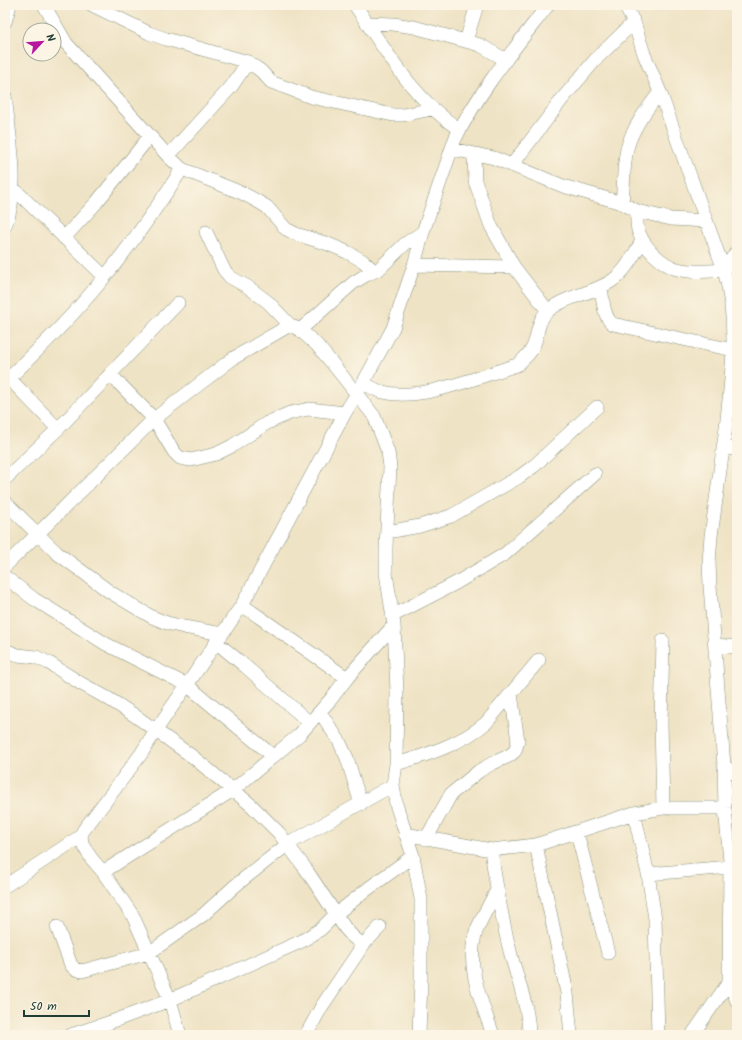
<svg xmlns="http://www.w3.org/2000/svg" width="742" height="1040" font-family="Kalam,sans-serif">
  <rect width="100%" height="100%" fill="#fcf5e5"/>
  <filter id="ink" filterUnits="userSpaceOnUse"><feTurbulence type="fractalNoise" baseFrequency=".025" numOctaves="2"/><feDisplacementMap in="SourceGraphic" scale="8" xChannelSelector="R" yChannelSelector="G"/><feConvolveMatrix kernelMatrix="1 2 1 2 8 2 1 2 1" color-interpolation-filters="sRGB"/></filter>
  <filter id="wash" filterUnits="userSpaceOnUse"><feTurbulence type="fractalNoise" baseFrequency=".012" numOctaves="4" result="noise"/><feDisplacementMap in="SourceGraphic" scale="16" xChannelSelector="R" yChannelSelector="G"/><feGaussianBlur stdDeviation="0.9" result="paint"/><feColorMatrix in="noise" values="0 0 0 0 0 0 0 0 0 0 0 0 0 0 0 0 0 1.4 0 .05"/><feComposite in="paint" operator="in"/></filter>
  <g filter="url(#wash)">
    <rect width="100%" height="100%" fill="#efe3c5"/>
  </g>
  <g filter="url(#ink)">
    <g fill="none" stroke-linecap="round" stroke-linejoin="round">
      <g stroke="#87907c" stroke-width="14">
        <path id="minor" d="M44,5L66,43L168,156L182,169L242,193L257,201L267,207L286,229L296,234L328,244L347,252L363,261L374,271
          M92,5L149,33L166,39L248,62L261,71L271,82L311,97L393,115H403L432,109
          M355,5C387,52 411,97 460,130
          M624,5L634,22L644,54L660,92L724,270C739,322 732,375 726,427C721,464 716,500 711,536L709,562L710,586L724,766L725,808L730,861L729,982L737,1001
          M5,22L10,5
          M367,23L393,24L414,27L480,45L506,60
          M466,41L477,5
          M5,96C9,134 21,190 5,226
          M452,149L494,158L563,186L622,203L637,211L671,219L706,221
          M474,154L475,181L491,226L514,267L548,311
          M168,156L231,87L248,62
          M512,165L563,98L596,59L634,22
          M13,188L105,277
          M622,203C624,185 623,166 627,149C632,128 647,109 660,92
          M637,211C637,219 636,226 639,233C645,248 661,264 677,269C692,273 709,271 724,270L737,251
          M206,232L224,270L230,277L248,287L268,302L290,325L300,330L316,344L332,363L374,416L388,452L390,467L386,548V573L394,625L397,691L396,764L393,785L396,804L413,856L421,899V979L419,1035
          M64,238L96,203L150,136
          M414,265L514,267
          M601,287C603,299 603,317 613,324L733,350
          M300,330L353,283L366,275L379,269L405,244L423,232
          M5,374L58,429
          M110,374L154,419L174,452L180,458L191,460L216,454L232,446L267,423L290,413L309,409L345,413
          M5,382C35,353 65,324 92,292C125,254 154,212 182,169
          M363,383C370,386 376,391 383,392C420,402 480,376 517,365C522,360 528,356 532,349C539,337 536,320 549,310C567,295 594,294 613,280C626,271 634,254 642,241
          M723,449L737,448
          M5,479L58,429L178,303
          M5,502L57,553L110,592L140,610L152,617L167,623L184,627L222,634
          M387,532L420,526L451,516L519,477L534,466L597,407
          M5,566L154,419L232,359L290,325
          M5,577L34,599L106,644L187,685L273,756
          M242,605L347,678
          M392,616L456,583L505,554L595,474
          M663,641L661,723L663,808
          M216,642L245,666L310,723
          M715,645L737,647
          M5,650L18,655L36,657L49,663L80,683L109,699L134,715L193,757L251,805L279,833L305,868L345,928L353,937L363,945
          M320,712L339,741L347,758L361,804
          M396,764C427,755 461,744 486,723L539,660
          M724,766L737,774
          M634,813L648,874L655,919L658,1035
          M577,833L608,953
          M405,834L491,850L536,845L634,813L663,808H725
          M81,836L82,843L91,858L103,872L133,916L170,1000L180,1035
          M426,839L451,794L479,771L493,763L509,756L515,751L518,741L511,694
          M536,845L567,993L571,1035
          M491,850C496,885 502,920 511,955C518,981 529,1008 529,1035
          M103,872L233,790L300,734L331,699L347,678L394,625
          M648,874L730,867
          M5,886L81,836L83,831L141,754L156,730L242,605L345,413L363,383L393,328L414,265L423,232L455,139C480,90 515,48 548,5
          M57,927L71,965L75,969L82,971L149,953L203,915L236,885L288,844L393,785
          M5,1034L6,1035
          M71,1035L111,1022L170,1000L302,941L321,929L336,914L369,888L413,856
          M306,1035L322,1006L363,945L380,927
          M493,1035C482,1002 465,967 476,932C481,918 490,904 497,890
          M692,1035L729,982"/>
      </g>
      <use href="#minor" stroke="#fff" stroke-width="13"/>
    </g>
  </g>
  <rect width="742" height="1040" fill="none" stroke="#fcf5e5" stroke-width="20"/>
  <g transform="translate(42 42) rotate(64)"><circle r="19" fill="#fcf5e5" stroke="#a4ab9e"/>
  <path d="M0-3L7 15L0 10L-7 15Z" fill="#b5179e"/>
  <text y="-6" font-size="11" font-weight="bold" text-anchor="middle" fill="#1f3d34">N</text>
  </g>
  <path d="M24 1010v6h65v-6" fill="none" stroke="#1f3d34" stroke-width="2"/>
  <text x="30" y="1010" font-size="12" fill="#1f3d34" stroke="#fcf5e5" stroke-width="3" paint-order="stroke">50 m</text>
</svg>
